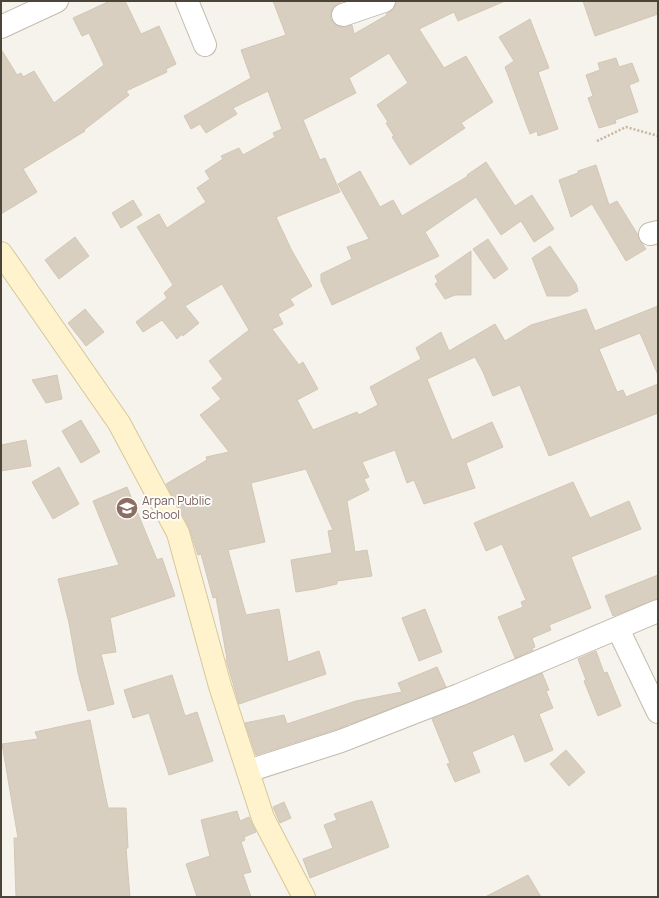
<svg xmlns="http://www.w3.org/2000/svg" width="659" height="898" font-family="Manrope,sans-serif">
  <rect width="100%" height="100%" fill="#f6f3ec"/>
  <path fill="#d8cfc1" stroke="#d3c7b4" d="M110,1H125L141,34L159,26L176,64L166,69L167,72L126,91L129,95L84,130L85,131L23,169L37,192L1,214V49L17,75L21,73L23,77L34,71L54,103L104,65L89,33L82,36L73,18Z
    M273,1H343L333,7L331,13V19L335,24L340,27L352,25L354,34L387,15L386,14L394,9L396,1H505L458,21L454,12L419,29L444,68L466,56L493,102L461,123L465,128L410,165L392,137L394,136L386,123L388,122L377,105L408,83L389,53L349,78L356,93L303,120L320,160L325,158L340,192L276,217L291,249L312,286L290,299L294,305L278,314L283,324L272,329L299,365L303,362L318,389L297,400L313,430L357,412L359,415L378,405L370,387L421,359L416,348L441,332L449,351L495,324L505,341L531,325L586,309L595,331L658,306V375L640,333L599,349L617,392L623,390L626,397L658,384V413L549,456L520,385L493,396L483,372L475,357L427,379L452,440L492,422L503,447L466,463L475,488L424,504L414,480L407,483L395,450L362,462L369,477L364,479L369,490L347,501L355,552L367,550L372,576L337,581V584L315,589L296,592L291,560L332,553L328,531L333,530L306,469L251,483L265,542L228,550L246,615L279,609L288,662L319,651L326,674L239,704L226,659H227L216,597L213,598L201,554L198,555L189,527L166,484L207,460L206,457L229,452L200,415L221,399L212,388L223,379L209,361L249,330L222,284L185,306L199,323L183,336L182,334L177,339L162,320L143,332L136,322L167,298L164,293L173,285L137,227L159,214L167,228L206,202L197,188L210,179L205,171L223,159L221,156L239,148L243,155L275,137L273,133L282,129L268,91L233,108L237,114L206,133L200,124L191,129L184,116L251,78L241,50L286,35Z
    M583,1H658V14L595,36Z
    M530,19L549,68L538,72L558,129L538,136L537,131L530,134L505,67L514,61L499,37Z
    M616,58L619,67L632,63L639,81L629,85L638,112L615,120L616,123L599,128L588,98L593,96L586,75L600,70L598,63Z
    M486,162L515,206L532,195L554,229L534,242L521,221L501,235L476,197L425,232L439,256L332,305L321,281V274L352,259L347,247L369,239L338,184L360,171L380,207L393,200L402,216L468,176L467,175Z
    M596,165L609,205L617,201L638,235L641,242L646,249L626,261L592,204L571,217L559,180L578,173V171Z
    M133,200L142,215L121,228L112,213Z
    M75,237L89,256L59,279L45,260Z
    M488,239L508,269L494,279L473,249Z
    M550,246L576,284L578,291L569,296H547L532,258Z
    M471,251V295H455L445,299L435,284L438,282L435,276Z
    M85,309L104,332L86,346L68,323Z
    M57,375L62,399L46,403L32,380Z
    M81,420L100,452L81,463L62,431Z
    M26,440L31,466L1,471V445Z
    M59,467L79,504L53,519L32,482Z
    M573,482L590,518L629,501L641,529L571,557L591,608L549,625L551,630L532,638L535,647L532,648L533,650L515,658L498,617L523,607L521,602L526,600L502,544L486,551L474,523Z
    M127,487L157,560L162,558L175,596L110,618L116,652L101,654L114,704L88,711L78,673L69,623L58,579L119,565L93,501Z
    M658,575V599L613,616L605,596Z
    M425,609L442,652L419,661L402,618Z
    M596,651L604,673L607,672L621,706L598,716L584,681L586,680L578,659Z
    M437,667L446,687L354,723L348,724V725L337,729L256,755L245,723L284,715L287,724L356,701L402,692L398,683Z
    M542,673L549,690L546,691L553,708L539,714L553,750L525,762L514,734L472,752L480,772L455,782L447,764L450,763L432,719Z
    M172,675L185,716L197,712L213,761L169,775L149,713L133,718L124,690Z
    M90,720L108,808H126L128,848H126L130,897H16L14,838H18L2,744L38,739L35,732Z
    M566,750L585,772L569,786L550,764Z
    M372,801L389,847L310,878L303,859L333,848L324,825L337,820L334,814Z
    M284,802L291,818L280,823L273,807Z
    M237,811L240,821L249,817L256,832L244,837L245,840L241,842L251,872L243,874L251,897H197L186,864L210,856L201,820Z
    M528,875L541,897H485Z"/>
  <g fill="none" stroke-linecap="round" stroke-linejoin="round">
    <g stroke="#c2bbae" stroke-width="24">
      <path id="street" d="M187,1L205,45
        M343,15L384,1
        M1,27L57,1
        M650,234L658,232
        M618,629L658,712
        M248,771L341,741L459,695L658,611"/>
    </g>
    <g stroke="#d6c79b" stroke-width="24">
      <path id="secondary" d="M1,253L119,423L178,533L220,686L263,818L304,897"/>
    </g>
    <path stroke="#c4b79f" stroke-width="2.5" stroke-dasharray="2 2" stroke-linecap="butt" d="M597,141L626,127L658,136"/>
    <use href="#street" stroke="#fff" stroke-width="22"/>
    <use href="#secondary" stroke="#fff3cd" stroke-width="22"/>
  </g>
  <defs>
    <g id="school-disc" transform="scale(1.15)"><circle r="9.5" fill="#8d6e63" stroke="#fff"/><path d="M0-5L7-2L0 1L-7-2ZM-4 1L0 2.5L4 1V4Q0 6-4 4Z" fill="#fff"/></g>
  </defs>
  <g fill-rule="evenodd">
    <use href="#school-disc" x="127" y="508"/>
  </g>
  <g text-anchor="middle" stroke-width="3.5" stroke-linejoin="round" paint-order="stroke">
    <g font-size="12" fill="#785e54" stroke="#fff" text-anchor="start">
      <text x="142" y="505">Arpan Public<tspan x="142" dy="14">School</tspan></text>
    </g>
  </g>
  <rect width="659" height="898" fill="none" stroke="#4b4439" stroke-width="4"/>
</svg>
